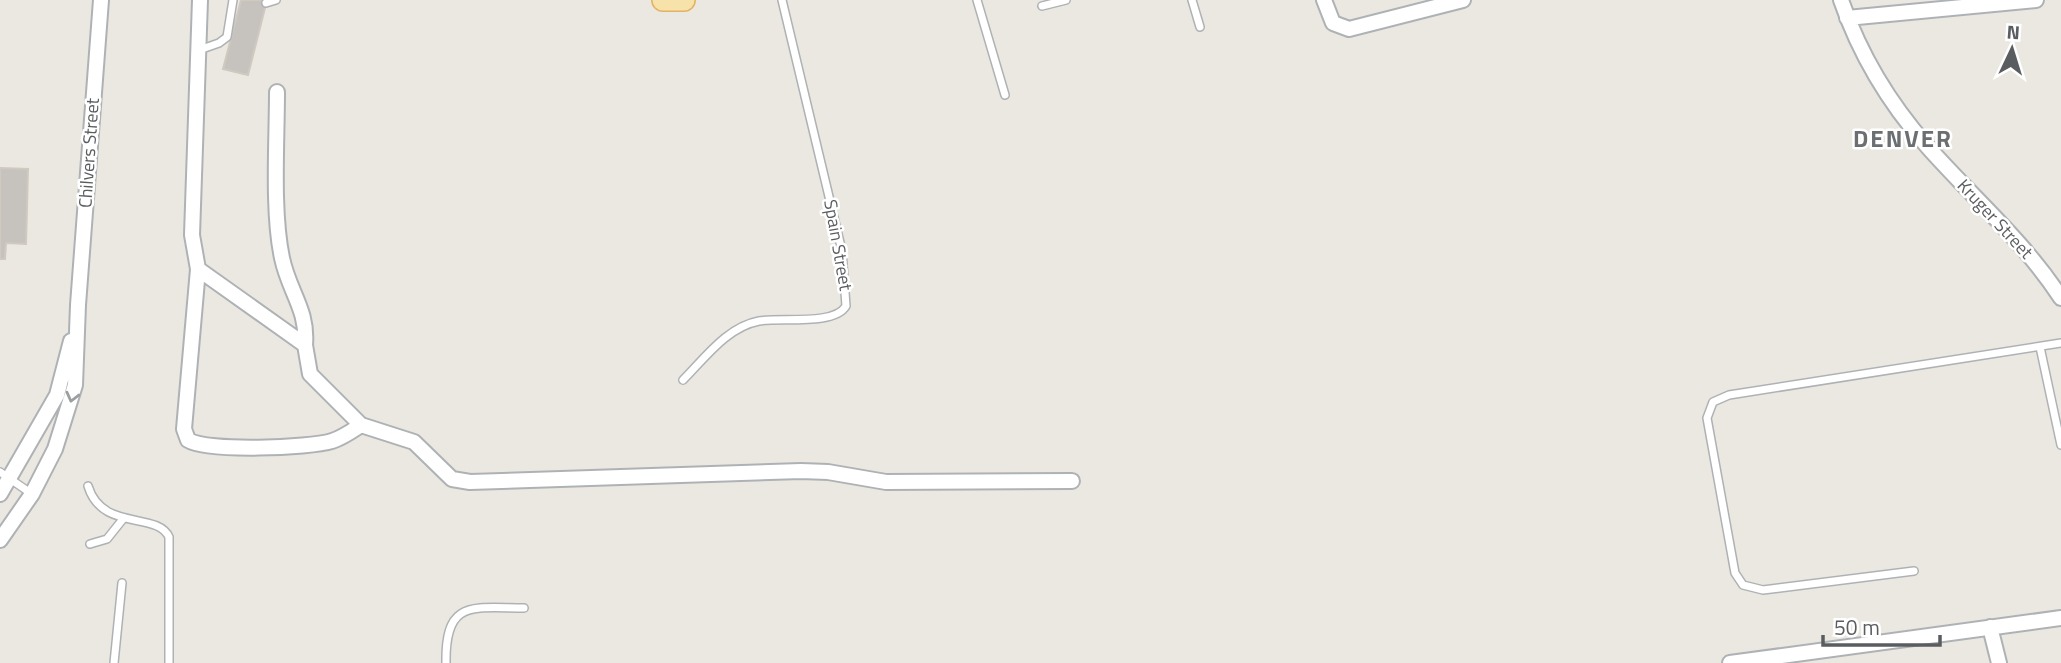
<svg xmlns="http://www.w3.org/2000/svg" width="2061" height="663" font-family="'Titillium Web',sans-serif">
  <rect width="100%" height="100%" fill="#ebe8e1"/>
  <path fill="#c6c3be" stroke="#cfc9c0" stroke-width="2" d="M241,0H267L248,75L223,69Z
    M0,168L28,169L26,244L6,243L5,259H0Z"/>
  <g fill="none" stroke-linecap="round" stroke-linejoin="round">
    <g stroke="#afb2b5" stroke-width="10">
      <path id="service" d="M977,0L1005,95
        M1192,0L1200,27
        M266,3L276,0
        M1042,6L1066,0
        M199,50L219,43L227,37L233,0
        M2040,347L2061,445
        M683,380C705,358 727,327 759,321C781,317 834,326 846,306L842,251L782,0
        M0,472L32,494
        M88,486C102,532 157,511 169,537V663
        M90,544L107,539L123,519
        M1914,571L1763,590L1743,585L1735,573L1707,418L1713,402L1729,395L2061,343
        M114,663L122,583
        M446,663C445,599 472,608 524,608"/>
    </g>
    <g stroke="#afb2b5" stroke-width="18">
      <path id="minor" d="M200,0L192,235L198,269L305,345L310,374L361,425L414,442L452,479L470,482L801,471L828,472L886,482L1072,481
        M1324,0L1333,23L1349,29L1463,0
        M1841,0C1860,55 1889,103 1927,146C1972,197 2024,241 2061,298
        M1847,18L2036,0
        M277,92C277,141 272,211 282,258C289,292 308,309 305,345
        M198,269L184,429L188,440C207,452 309,448 332,441C342,438 352,431 361,425
        M0,494L57,395L71,341
        M0,540L32,494L55,449L75,385L78,305L101,0
        M1990,627L1999,663
        M1730,663L2061,618"/>
    </g>
    <g stroke="#e3b262" stroke-width="24">
      <path id="primary" d="M663,0H684"/>
    </g>
    <use href="#service" stroke="#fff" stroke-width="7"/>
    <use href="#minor" stroke="#fff" stroke-width="14"/>
    <use href="#primary" stroke="#f7e3aa" stroke-width="21"/>
  </g>
  <defs><path id="oneway-chevron" d="M-2-3.5L2.5 0L-2 3.5" fill="none" stroke-width="1.6" stroke-linecap="round" stroke-linejoin="round" transform="scale(1.75)"/></defs>
  <use stroke="#9c9ea0" href="#oneway-chevron" transform="translate(72 397) rotate(104)"/>
  <g text-anchor="middle" stroke-width="5" stroke-linejoin="round" paint-order="stroke">
    <g font-size="18" fill="#5a5d60" stroke="#fff">
      <text transform="translate(89 153) rotate(-86)" y="6">Chilvers Street</text>
      <text transform="translate(1995 219) rotate(47)" y="6">Kruger Street</text>
      <text transform="translate(838 245) rotate(80)" y="6">Spain Street</text>
    </g>
    <g font-size="24" font-weight="bold" letter-spacing="2" fill="#6b6f72" stroke="#fff">
      <text x="1903" y="147">DENVER</text>
    </g>
  </g>
  <g transform="translate(2012 49) rotate(4)" stroke="#ffffff" stroke-width="5" paint-order="stroke">
  <path d="M0-5L12 26L0 18L-12 26Z" fill="#5a5d60"/>
  <text y="-10" font-size="19" font-weight="bold" text-anchor="middle" fill="#5a5d60">N</text>
  </g>
  <path d="M1823 635v10h117v-10" fill="none" stroke="#5a5d60" stroke-width="3.5"/>
  <text x="1834" y="635" font-size="21" fill="#5a5d60" stroke="#ffffff" stroke-width="5" paint-order="stroke">50 m</text>
</svg>
